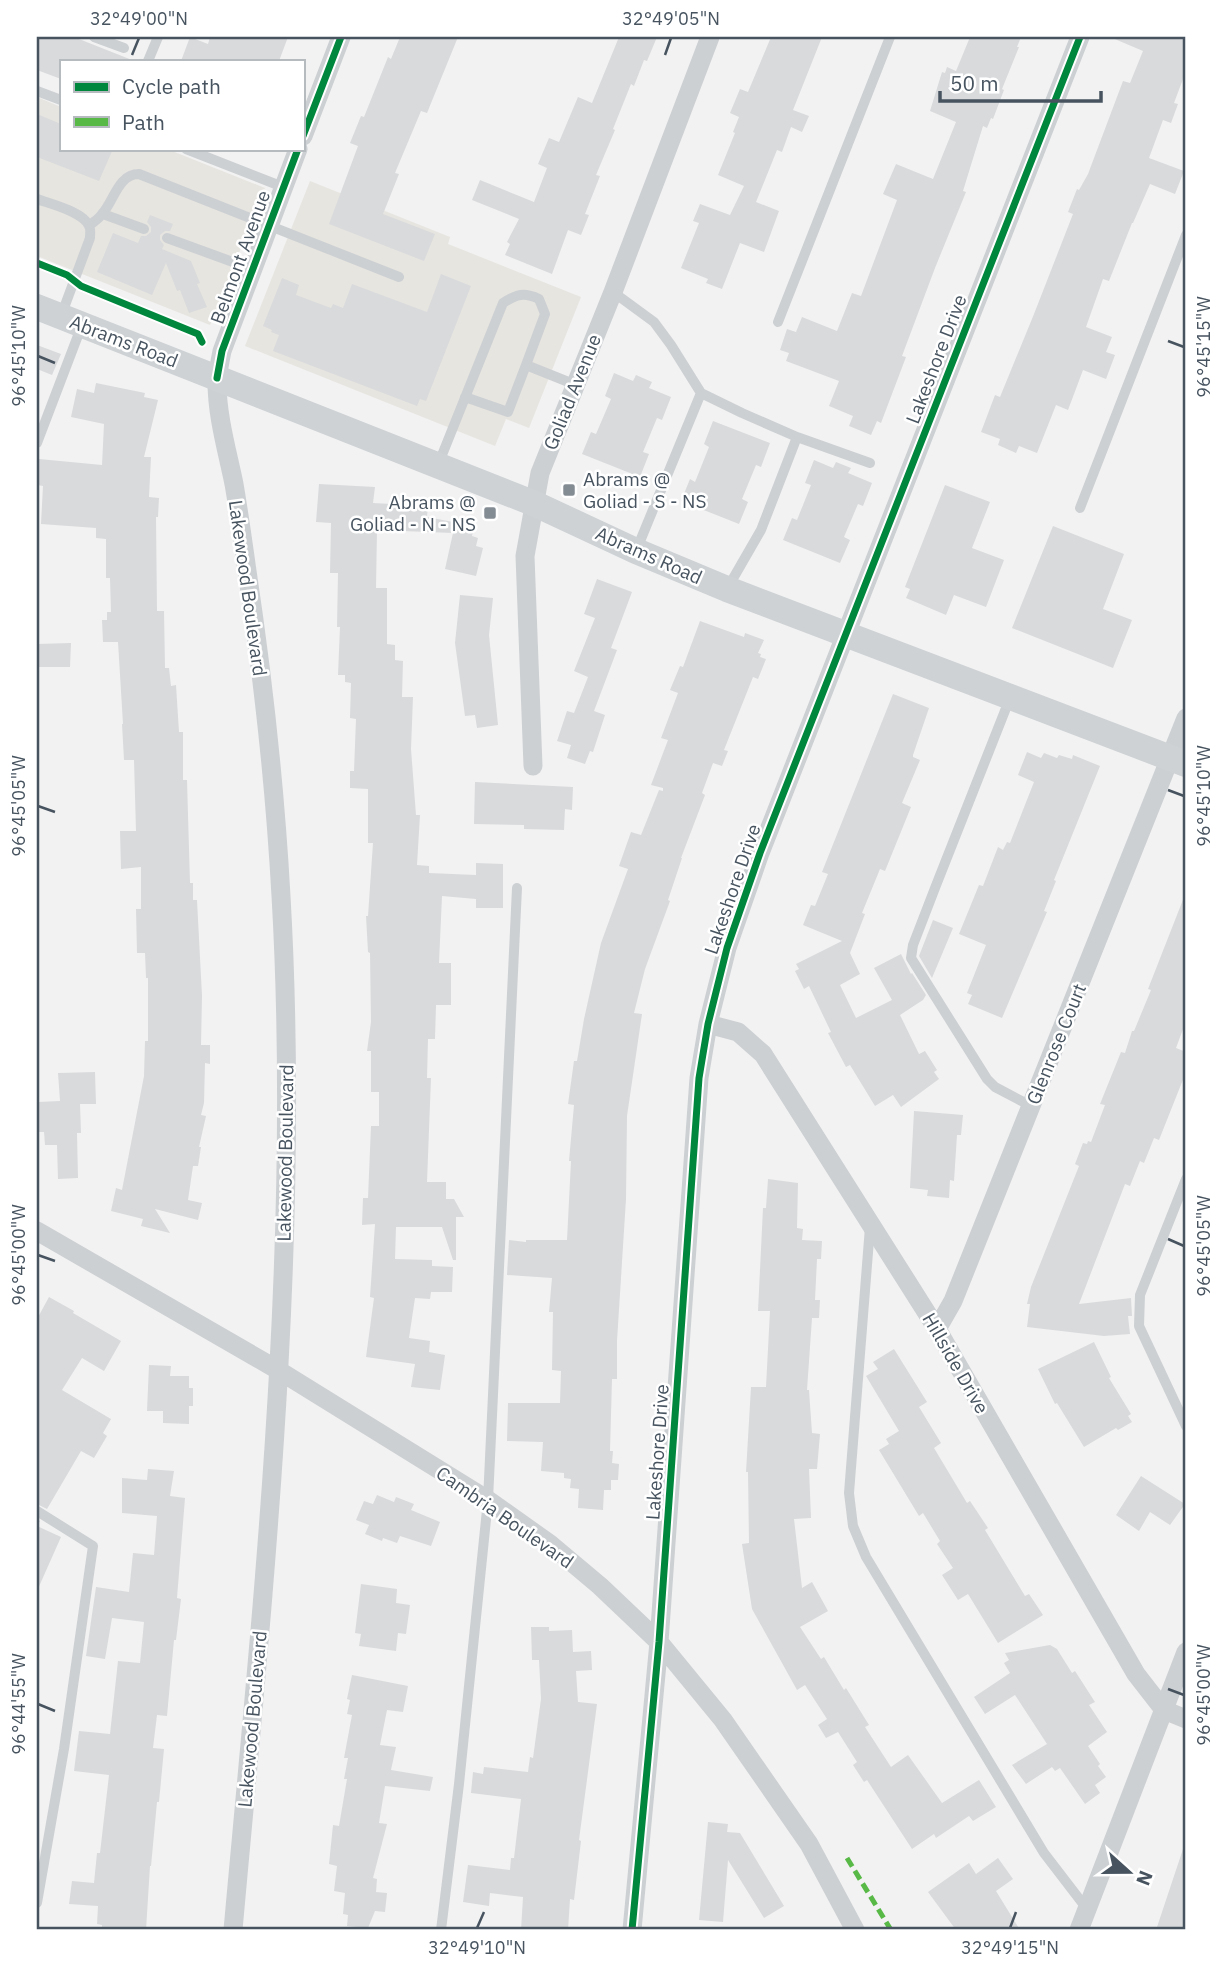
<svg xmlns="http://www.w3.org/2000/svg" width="1223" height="1967" font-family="'IBM Plex Sans',sans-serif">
  <rect width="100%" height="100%" fill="#f2f2f2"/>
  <path fill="#e7e5e0" d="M37,97L61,107V149H167L265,188L210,325L37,256Z
    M310,181L450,237L448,244L581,297L529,428L506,419L495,446L245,346Z"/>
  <path fill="#d9dadc" d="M37,37H74L132,60L131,61H61V79L37,70Z
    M190,37L208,44L210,37H288L279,61H181Z
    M400,37H458L427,113L421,111L395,173L399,174L383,214L435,234L424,261L329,224L358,146L350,143L361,116L364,117L388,57L391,59Z
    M619,37H657L647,61L644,60L634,86L631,84L613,129L615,130L596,175L600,176L585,214L589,215L581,235L568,230L552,274L505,255L510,244L507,242L519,219L472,200L480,180L534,202L547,168L538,164L549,138L559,142L578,97L592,103Z
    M771,37H822L793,110L809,116L802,132L791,127L782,152L777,150L756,202L779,211L764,252L740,243L722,289L706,283L708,279L681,268L699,223L693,221L700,204L730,215L744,186L718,175L735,133L733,132L739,117L730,113L740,89L748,92Z
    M970,37H1021L1017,47H1019L1002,89L1004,90L993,119L991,118L987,128L983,126L963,191L966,192L935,268L902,356L906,357L881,423L877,421L871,435L849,426L853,416L829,406L839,381L786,361L789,353L780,350L787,329L796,332L802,317L837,331L852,293L861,296L897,200L883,194L896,164L933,179L956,122L930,111L942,72L945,73L947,67L956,71Z
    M1110,37H1186V71L1174,103L1178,104L1171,123L1163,120L1149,158L1184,171L1175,194L1150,184L1133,223H1132L1109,281L1103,279L1086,327L1112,337L1106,352L1115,355L1106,379L1083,370L1068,410L1056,405L1037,453L1019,446L1016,453L998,445L1000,439L981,432L995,395L1000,397L1034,314L1073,214L1068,212L1077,189L1079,190L1088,174L1123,81L1130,83L1143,51Z
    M37,114L61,124V149H113L99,181L37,157Z
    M150,215L173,224L170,231H165L160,235V240L164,245L162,249L191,261L200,283L197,284L207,307L189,313L180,290L177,291L166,263L152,295L97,272L113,233L138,243L141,236H146L151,232V227L147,222Z
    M441,274L471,286L426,401L420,399L417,406L273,351L279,335L271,332L272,330L263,326L282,278L299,285L296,295L331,308L333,304L343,308L352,284L427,312Z
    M37,345L61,354L52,375L37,369Z
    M614,373L633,381L636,375L652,382L649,388L671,397L662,420L657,418L643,452L649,454L640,477L582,454L591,432L596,434L611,399L605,396Z
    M96,383L145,393L144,397L158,400L144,457H151L149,497L159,498L158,517H156L157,611H164L165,668H169L171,686L176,685L179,732H183V780H187L190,883H193V900H197L202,996L201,1045H210V1064L205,1063L204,1103L201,1115L206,1116L199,1147H201L198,1166H193L188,1200L202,1203L198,1220L155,1209L170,1233L141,1226L143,1219L111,1211L116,1188L122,1190L144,1076L145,1041H148V978H146L145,953H137L136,909H141V867L121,869L120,831H136L134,760H124L122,724H123L118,642H103L102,620H107V612H111L110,578H106V539L96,538V528L41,524L43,486L37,485L39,459L102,465L104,424L71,417L77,389L94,393Z
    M713,421L770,443L761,467L756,465L742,499L748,502L739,524L681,501L690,479L695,482L709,447L704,444Z
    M814,460L833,468L836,462L851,468L848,473L872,483L863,506L858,504L844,537L850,540L840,563L783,540L792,518L797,520L811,485L805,483Z
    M319,484L375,487L373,503L428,506L427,517L474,526L472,536L478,538L476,546L483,548L476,576L445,569L453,533L377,530L376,588H387V644L395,645V660L403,661L402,697H413L411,749L416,815H420L417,865L429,866V873L476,875V863L503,864V908H476V899L442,896L439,963H451V1005H436L435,1039H428L427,1078H431L427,1182H446V1199H454L464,1217H456V1260H453L442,1227H396L395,1259L432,1260V1266L453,1267L452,1292H431L430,1299L415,1298L409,1338L430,1341L429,1352L445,1355L440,1390L411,1387L415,1364L366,1357L374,1298L370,1297L375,1224L362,1225L363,1198H368L371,1126H379V1092H371V1051H367L371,1022L370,953L368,952L366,916H368L373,843H368V789L350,788V771H354L356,719L350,718L351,683L345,682V675H338L340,627H337L338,573H330L331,523L316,522Z
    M945,485L990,502L972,548L1004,560L986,607L954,595L946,615L906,598L910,589L905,587Z
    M1053,526L1124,554L1103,609L1132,620L1113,668L1012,628Z
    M597,579L632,592L611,648L617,650L594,711L605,715L593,752L590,751L585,764L567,758L571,745L557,741L567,711L574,713L588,677L574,671L595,618L584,614Z
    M460,595L493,598L489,635L498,725L477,728L475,715L465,716L455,643Z
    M700,621L744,637L745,633L764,640L758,653L761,654L760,657L766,659L758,679L753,677L724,750L728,751L722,766L713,763L702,793L705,795L681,858H682L668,900L670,901L645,969L634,1013L642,1014L627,1116L626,1199L617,1341V1379H612L610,1451H613L612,1463L619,1464L618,1480H611V1490H604L603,1510L578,1508L579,1489L570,1488L571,1479L564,1478V1473L541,1471L543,1442L507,1441L508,1403H560L561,1371L552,1370L553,1312H549L552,1278L507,1275L509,1240L526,1242V1240H567L571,1161H569L574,1105L568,1104L574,1061H577L584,1019L601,943L628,869L619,866L631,832L641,835L659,790L663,791V788L651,785L668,740L661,738L678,693L670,690L680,666L683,667Z
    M71,643L70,667H37V644Z
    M893,694L929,708L913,755V757L920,760L902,803L911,807L885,871L880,869L862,913L865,914L850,953L860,974L840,985L856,1018L892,1000L874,968L901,954L911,974L912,973L926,995L923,1000L900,1015L919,1054L925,1051L937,1070L934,1072L939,1079L901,1107L893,1095L875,1106L850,1065L846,1067L828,1033L831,1032L809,986L804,989L795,971L799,969L796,964L842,941L803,925L811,905L815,906L828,874L822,872Z
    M1027,752L1041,758L1044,753L1057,758L1059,755L1072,759L1073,755L1100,766L1054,880L1056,881L1044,911L1047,912L1002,1018L968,1004L972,995L967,993L986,945L959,934L979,885L983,886L998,847L1003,850L1007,842L1010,843L1034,782L1018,775Z
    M475,782L573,787L572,810L565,809L564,830L524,829V825L474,824Z
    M1186,892V1021L1176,1048L1186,1052V1072L1159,1140L1154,1138L1144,1163L1140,1161L1130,1186L1125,1184L1079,1304L1131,1298L1132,1316H1128L1130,1334L1104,1336L1027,1327L1030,1304H1027L1031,1287L1079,1166L1075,1164L1083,1143L1087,1144L1088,1141L1091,1142L1105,1105L1100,1104L1121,1052L1125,1053L1132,1031H1134L1151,990L1148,989Z
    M933,920L953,928L932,978L919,956Z
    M95,1072L96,1104H80L81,1133H77L78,1178L58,1179L57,1145H45L44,1132H38V1102L60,1101L58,1073Z
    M914,1111L963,1115L961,1135H957L954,1181L950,1180L949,1198L927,1196L928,1190L910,1188Z
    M768,1179L798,1183L797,1228L803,1229L802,1240L822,1241L821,1259H817L815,1300H820L819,1318H812L807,1390H809L812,1433L820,1434L817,1469H809L811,1518L794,1519L802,1588L812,1582L828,1611L800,1627L821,1659L824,1657L844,1690L846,1688L869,1725L865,1727L891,1767L908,1755L942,1803L979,1780L996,1807L973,1821L969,1816L936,1838L934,1834L912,1849L867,1780L864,1782L853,1765L857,1762L838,1732L826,1738L818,1725L827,1719L805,1685L797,1690L752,1609L742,1544L749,1543L748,1472H746L751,1387H766L770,1311H758L763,1208H766Z
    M49,1297L74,1311L73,1313L121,1341L104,1371L82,1358L62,1390L111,1419L103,1433L107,1436L94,1458L81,1451L47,1509L37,1504V1319Z
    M1094,1342L1111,1377L1109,1378L1131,1414L1128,1416L1132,1422L1118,1430L1116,1428L1084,1447L1057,1403L1055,1404L1038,1369Z
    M894,1349L927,1402L919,1407L941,1443L934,1448L967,1503L970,1501L988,1528L985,1530L1025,1596L1029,1594L1043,1615L998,1643L968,1594L958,1600L942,1575L953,1568L937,1544L940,1541L923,1513L919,1516L879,1450L889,1444L886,1439L899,1431L866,1376L878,1369L873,1362Z
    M149,1365L171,1366L170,1376H189V1388H193V1406H189V1424L163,1423V1411H147Z
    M148,1469L174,1471L170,1496L185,1498L177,1598L181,1599L176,1640H174L167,1716L157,1715L153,1748L164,1749L159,1802H157L151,1866H150L146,1930H102V1925L97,1924L98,1906L69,1904L72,1881L94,1883L97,1853H100L109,1775L74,1771L79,1731L110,1734L118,1661L140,1663L144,1622L112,1618L105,1659L86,1656L96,1587L129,1592L133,1553L154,1555L157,1516L122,1513V1478L147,1480Z
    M1141,1476L1185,1504L1170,1525L1150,1512L1139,1531L1116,1515Z
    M377,1495L394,1502L396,1497L414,1504L411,1510L440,1522L431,1546L400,1536L397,1543L383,1538L382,1541L365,1534L369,1525L356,1520L364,1501L373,1504Z
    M37,1520L40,1521L37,1526L61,1537L37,1591Z
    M361,1584L397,1589L396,1603L410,1605L406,1634L398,1633L396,1651L359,1646L361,1634L355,1633Z
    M531,1627H549V1631L572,1630L573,1652L591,1651L592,1670L576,1671L578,1702L597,1704L579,1840L581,1841L574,1900L570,1899L568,1930H521L523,1897L490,1893L489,1906L463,1902L468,1865L510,1870L511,1858H514L521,1799L471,1793L473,1772L483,1774L484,1767L528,1772L530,1757L533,1758L541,1699L539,1660H532Z
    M1050,1645L1057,1649L1072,1673L1075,1671L1095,1702L1089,1705L1107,1732L1088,1746L1100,1764L1098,1766L1106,1777L1095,1785L1100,1793L1085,1804L1060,1768L1055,1771L1052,1767L1026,1784L1012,1765L1047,1744L1015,1695L985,1714L974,1697L1010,1673L1004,1663L1009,1660L1005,1653Z
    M352,1675L408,1686L403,1712L387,1710L380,1745L396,1747L391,1770L433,1777L430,1791L385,1786L379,1823L387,1824L373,1878L377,1879L376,1892L387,1893L385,1912L375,1911L368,1928L347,1926L348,1915L343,1914L345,1893L334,1891L337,1866L329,1864L333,1825L339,1826L347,1779H344L348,1758H344L352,1715L347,1714L350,1700L347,1699Z
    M708,1822L728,1824L727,1832L740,1833L784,1906L764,1918L728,1860L723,1922L699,1920Z
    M1183,1849L1186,1850V1930H1156Z
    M998,1858L1013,1879L996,1891L1020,1930H956L928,1892L969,1863L976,1874Z"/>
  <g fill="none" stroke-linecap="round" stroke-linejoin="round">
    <path stroke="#cdd0d3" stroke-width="10" d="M94,37L124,48
      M148,61L158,37
      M37,91L61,100
      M186,149L283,187
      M37,199C50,204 84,212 89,226C91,229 90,234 90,238L61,316
      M103,214L144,229
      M89,226C93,222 99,219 102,214C114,201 118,174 139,174L399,277
      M167,238L252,269
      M613,292L654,322L671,345L701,393L742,413L797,437L870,463
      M778,322L890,37
      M465,397L508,412L526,365
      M37,443L82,325
      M438,465L503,303C517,294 524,292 539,299L545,314L526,365L576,385
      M1080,508L1186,235
      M636,551L701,393
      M727,589L761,530L797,437
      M1010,698L935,888L913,945L911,958L987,1079L995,1087L1031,1106
      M1186,1179L1140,1295L1139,1326L1186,1426
      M870,1227L849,1493L853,1526L866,1557L1044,1853L1087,1909
      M37,1511L93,1546L64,1749L37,1903
      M441,1930L459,1784L488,1500L517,888"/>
    <path stroke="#cdd0d3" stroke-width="19" d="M303,136L341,37
      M533,766L525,556L540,473L613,292L710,37
      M708,1024L738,1032L763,1054L937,1329L1136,1674L1164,1710L1186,1719
      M37,1231L278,1370L488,1500L550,1544L600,1586L659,1642L723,1720L809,1844L855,1930
      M937,1329L953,1301L1186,718
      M233,1930C264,1587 301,1241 281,896C275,787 263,678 247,571C243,542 239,513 234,484C227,450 217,416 217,382C218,371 220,361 222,351L298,149
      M632,1930L659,1642L699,1078L708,1024L727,948L760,853L1080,37
      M1079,1930L1186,1652"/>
    <path stroke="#ced2d5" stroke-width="26" d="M37,307L533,503L636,551L727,589L1186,764"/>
    <path stroke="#58b947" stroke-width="5" stroke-dasharray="10 5" stroke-linecap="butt" d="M847,1858L891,1930"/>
    <g stroke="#fff" stroke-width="11">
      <path id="cycleway" d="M303,136L341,37
        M37,263L67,275L81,286L198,334L202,342
        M217,378L222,351L298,149
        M632,1930L659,1642L699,1078L708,1024L727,948L760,853L1080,37"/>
    </g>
    <use href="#cycleway" stroke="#00873e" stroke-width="7"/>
  </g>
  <path fill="none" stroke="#475460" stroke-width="2.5" d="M132,55L139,38M665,55L671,38M1168,341L1184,347M38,356L55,363M1168,790L1184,796M38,806L55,812M1168,1239L1184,1246M38,1255L55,1261M1168,1689L1184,1695M38,1704L55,1711M477,1928L484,1912M1010,1928L1016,1912"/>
  <g fill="#838b93" stroke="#fff" stroke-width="2.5">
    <rect x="562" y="483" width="14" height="14" rx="3.5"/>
    <rect x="483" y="506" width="14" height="14" rx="3.5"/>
  </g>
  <g text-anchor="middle" stroke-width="5" stroke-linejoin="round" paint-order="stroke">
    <g font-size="19" fill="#475460" stroke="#fff">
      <text transform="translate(240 257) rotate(-70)" y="7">Belmont Avenue</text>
      <text transform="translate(124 341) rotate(21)" y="7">Abrams Road</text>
      <text transform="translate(936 359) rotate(-69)" y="7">Lakeshore Drive</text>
      <text transform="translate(572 392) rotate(-68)" y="7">Goliad Avenue</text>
      <text transform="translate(649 555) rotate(24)" y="7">Abrams Road</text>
      <text transform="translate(248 588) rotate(82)" y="7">Lakewood Boulevard</text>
      <text transform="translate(732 889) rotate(-71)" y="7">Lakeshore Drive</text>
      <text transform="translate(1056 1044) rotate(-68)" y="7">Glenrose Court</text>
      <text transform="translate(285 1153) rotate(-89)" y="7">Lakewood Boulevard</text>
      <text transform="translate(956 1363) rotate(60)" y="7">Hillside Drive</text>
      <text transform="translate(657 1452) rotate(-86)" y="7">Lakeshore Drive</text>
      <text transform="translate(505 1517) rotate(35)" y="7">Cambria Boulevard</text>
      <text transform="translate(252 1719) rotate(-85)" y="7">Lakewood Boulevard</text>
    </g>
    <g font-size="19" fill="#475460" stroke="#fff" text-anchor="start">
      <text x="583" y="486">Abrams @<tspan x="583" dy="22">Goliad - S - NS</tspan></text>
      <text x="476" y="509" text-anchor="end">Abrams @<tspan x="476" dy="22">Goliad - N - NS</tspan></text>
    </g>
  </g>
  <rect width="1223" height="1967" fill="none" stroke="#ffffff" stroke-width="77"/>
  <rect x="60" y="60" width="245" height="91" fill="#ffffff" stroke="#b5bbbf" stroke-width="2"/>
  <rect x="74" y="82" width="35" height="10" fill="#00873e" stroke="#b5bbbf" stroke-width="2"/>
  <text x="122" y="94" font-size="21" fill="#475460">Cycle path</text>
  <rect x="74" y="117" width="35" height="10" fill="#58b947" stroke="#b5bbbf" stroke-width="2"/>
  <text x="122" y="130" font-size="21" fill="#475460">Path</text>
  <g transform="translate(1129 1872) rotate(111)" stroke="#ffffff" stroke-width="5" paint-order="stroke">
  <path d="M0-5L12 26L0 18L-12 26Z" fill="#475460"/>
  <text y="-10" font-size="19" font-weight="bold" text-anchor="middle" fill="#475460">N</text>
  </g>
  <path d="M940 91v10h161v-10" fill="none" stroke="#475460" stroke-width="3.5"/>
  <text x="950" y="91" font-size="21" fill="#475460" stroke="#ffffff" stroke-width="5" paint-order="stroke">50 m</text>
  <rect x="38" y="38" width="1146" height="1890" fill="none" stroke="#475460" stroke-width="2.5"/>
  <g font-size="18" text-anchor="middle" fill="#475460">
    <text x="139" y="25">32°49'00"N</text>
    <text x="671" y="25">32°49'05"N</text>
    <text transform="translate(1204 347) rotate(-90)" y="6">96°45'15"W</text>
    <text transform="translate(19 356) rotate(-90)" y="6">96°45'10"W</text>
    <text transform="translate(1204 796) rotate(-90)" y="6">96°45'10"W</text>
    <text transform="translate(19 806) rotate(-90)" y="6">96°45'05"W</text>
    <text transform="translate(1204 1246) rotate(-90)" y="6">96°45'05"W</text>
    <text transform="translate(19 1255) rotate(-90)" y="6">96°45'00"W</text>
    <text transform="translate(1204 1695) rotate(-90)" y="6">96°45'00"W</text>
    <text transform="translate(19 1704) rotate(-90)" y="6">96°44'55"W</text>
    <text x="477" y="1954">32°49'10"N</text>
    <text x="1010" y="1954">32°49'15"N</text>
  </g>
</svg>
